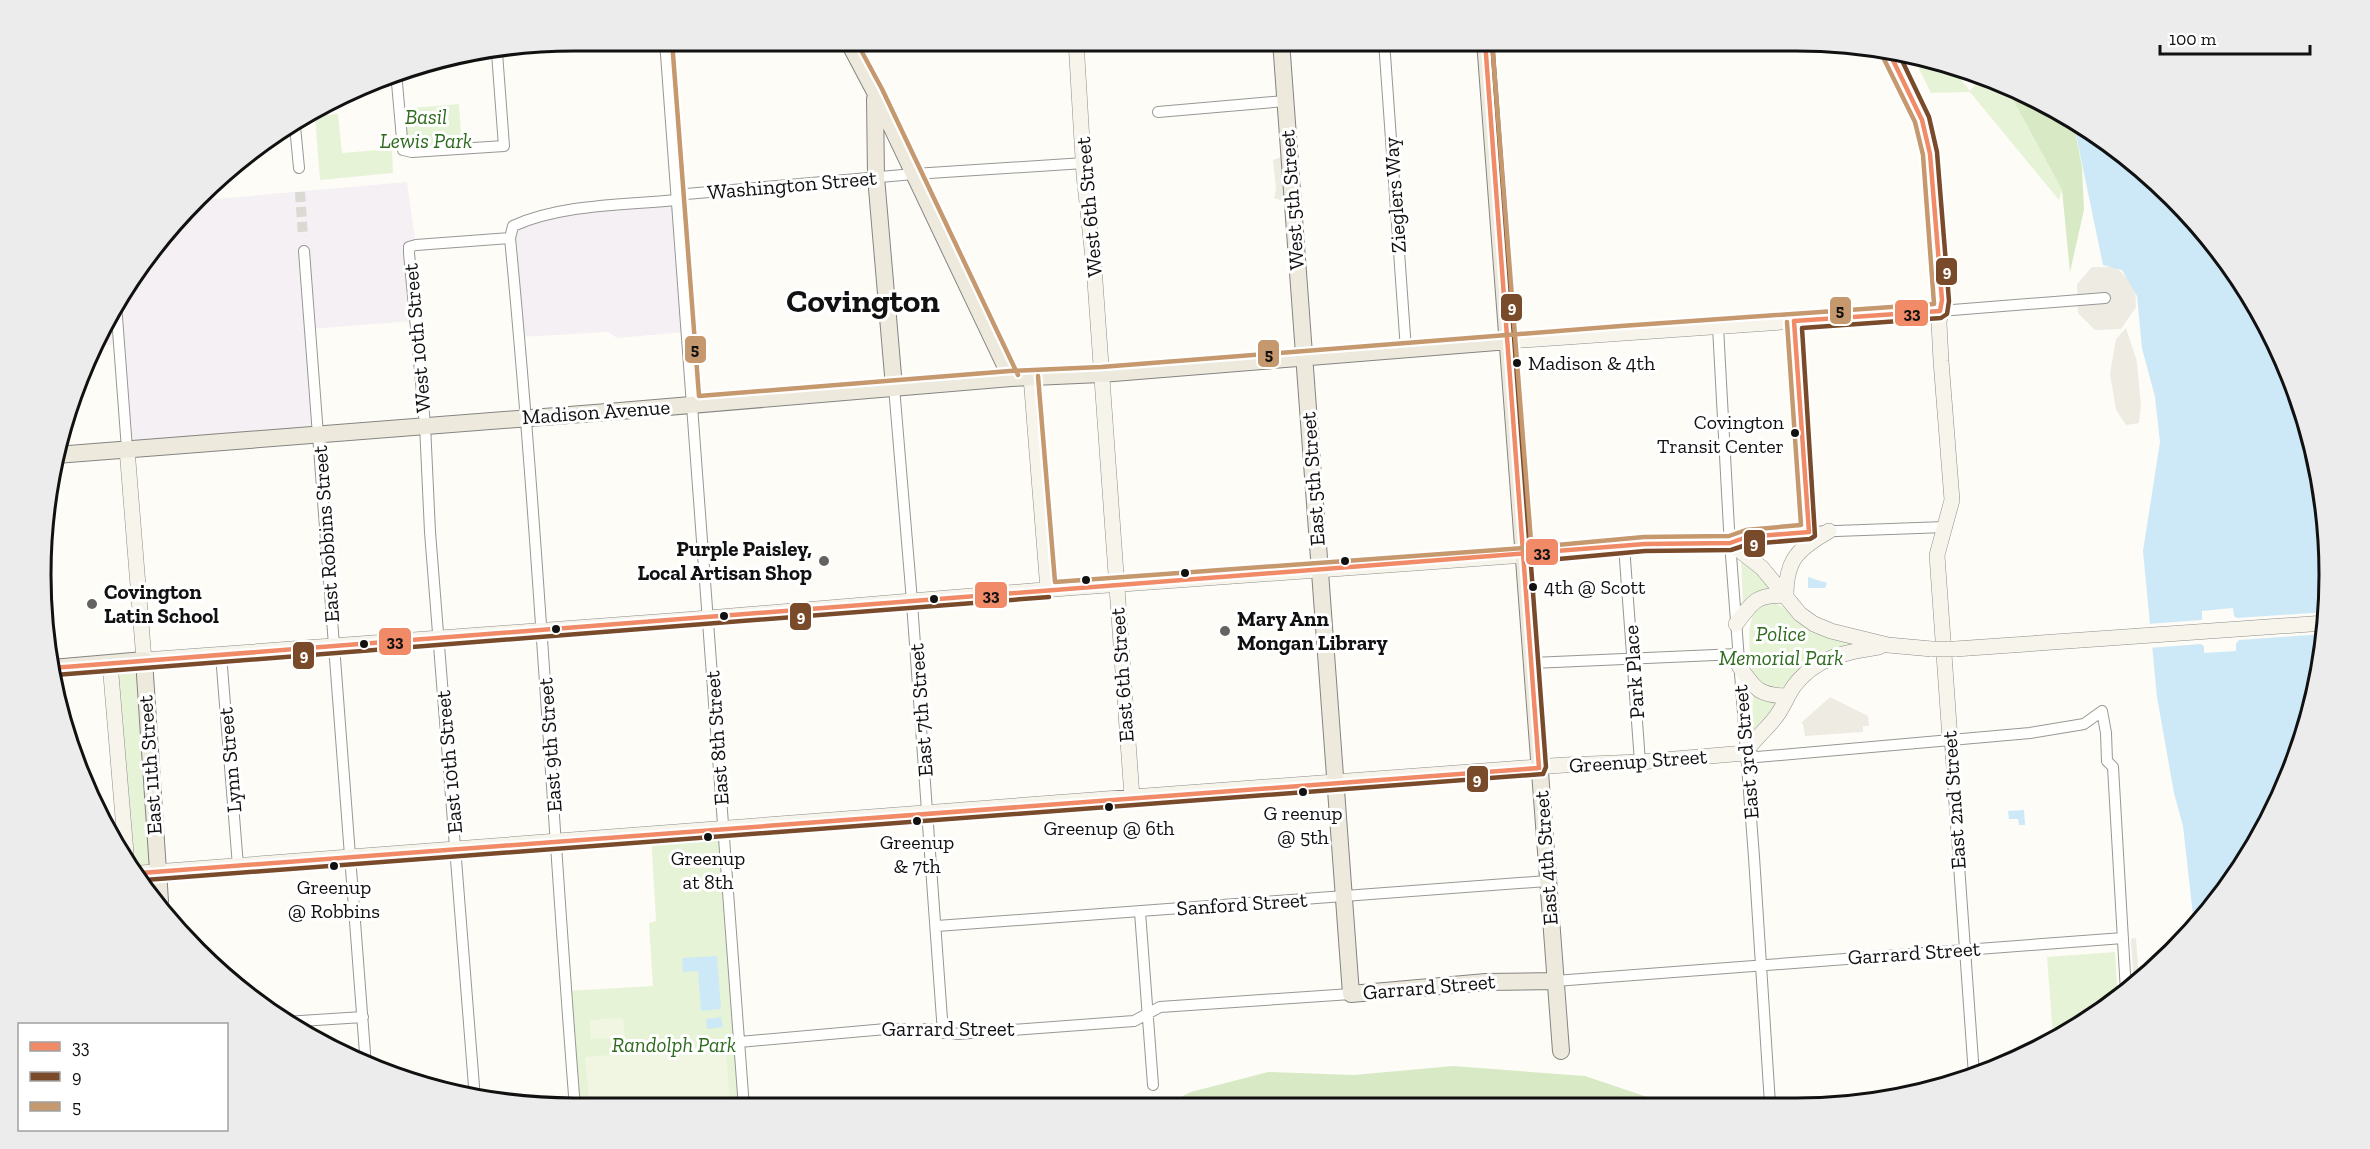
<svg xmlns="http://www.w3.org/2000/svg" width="2370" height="1149" font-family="'Zilla Slab',serif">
  <rect width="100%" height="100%" fill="#fdfcf7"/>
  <path fill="#f5f0f3" d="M407,182L416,245L409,250L414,321L309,329L319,434L127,449L119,344L94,346L130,278L204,200Z
    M677,200L686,332L617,338L608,332L519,337L513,226L524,221Z"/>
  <path fill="#e7f3d7" d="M1912,55L1952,67L1951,68L1970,91L1982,76L2011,87L2012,98L2062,190L2059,200L1970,92L1931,93Z
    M459,104L462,148L403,150L400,109Z
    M338,114L342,153L392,149L393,173L320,180L315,116Z
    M1741,560L1752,568L1770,588L1743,604Z
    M1773,602L1784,608L1800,622L1855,643L1825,651L1812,660L1784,687L1765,688L1754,677L1752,671C1750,647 1744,623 1760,603Z
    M144,660L157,872L141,873L126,853L110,663Z
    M1753,694L1779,703L1754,731L1752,727Z
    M724,828L744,1108H575L566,991L653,986L649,923L656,921L651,834Z
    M2115,952L2118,1000L2053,1037L2047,957Z"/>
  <path fill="#d8eac5" d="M2011,87L2073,120L2082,167L2084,210L2070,272L2062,190L2012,98Z
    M1453,1066L1585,1076L1671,1105L1162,1106L1191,1092L1268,1072L1354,1075Z"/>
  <path fill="#f0f6e1" d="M623,1018L625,1037L591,1039L589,1020Z
    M726,1046L730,1108H590L585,1057Z"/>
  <path fill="#edebe2" d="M1281,157L1284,201L1274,198L1276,189L1273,160Z
    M2092,267H2116L2135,286L2136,307L2121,329L2095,330L2078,313L2077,284Z
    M2126,328L2137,362L2141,406L2139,423L2126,425L2116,410L2110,374L2116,339Z
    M1830,697L1868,716L1869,726H1863V732L1805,736L1803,724L1801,723Z
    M2136,938L2139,980L2134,985L2131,939Z"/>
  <path fill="#cde8f7" d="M2073,120L2092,131L2173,197L2240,278L2289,370L2319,471L2329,575L2319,679L2289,779L2219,900L2194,924L2183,826L2174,793L2157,697L2143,551L2160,442L2155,397L2142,348L2137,296L2122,270L2103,265Z
    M1808,577L1827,583L1825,588H1808Z
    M2024,810L2025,825H2019L2018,819H2009L2008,811Z
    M717,956L721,1009L701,1011L698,971L683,972L682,958Z
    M721,1017L723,1027L707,1029L706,1019Z"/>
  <path fill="#fdfcf7" d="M2233,608L2234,616L2237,618L2326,612L2324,634L2239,640L2236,644V651L2204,653V646L2201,644L2149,648L2147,624L2202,620V611Z"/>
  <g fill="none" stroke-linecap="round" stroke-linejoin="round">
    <path stroke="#dad9d4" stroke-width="10" stroke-dasharray="10 5" stroke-linecap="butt" d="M300,192L303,237"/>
    <g stroke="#979795" stroke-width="12">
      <path id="street" d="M665,41L744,1108
        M1384,41L1406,350
        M396,72L403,150L412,152L504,146L497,53
        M1158,112L1285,101
        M295,126L299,168
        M304,251L366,1066
        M116,304L127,449
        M1940,311L2105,298
        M1718,327L1729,529L1754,857L1770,1104
        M894,387L911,589L943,1033
        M1730,543L1747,537L1809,532L1945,527
        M1624,546L1640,762
        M221,655L238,866
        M1532,663L1738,654
        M1950,739L1974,1075
        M1745,753L1757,757L2030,733L2084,724L2102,711L2106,733L2107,761L2113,767L2126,992
        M1140,912L1153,1085
        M937,926L1547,881
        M1555,981L2123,938
        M285,1022L363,1017
        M739,1042L886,1029H928L958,1034L1134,1021L1160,1007L1351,994
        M475,1099L430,532L425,425L409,253V247L416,245L510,238
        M575,1108C552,819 538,528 510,238L513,226C561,204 625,205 677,200L686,194L914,174L1084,163"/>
    </g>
    <g stroke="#8e8d8b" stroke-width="16">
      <path id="secondary" d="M1076,41L1084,175L1094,267L1132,797
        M1888,50L1915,104L1922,120L1930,154L1942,300L1939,323L1941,361L1952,500L1937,555L1950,739
        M1509,341L1940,311
        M1031,377L1048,590
        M127,449L144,660L696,619L1067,588L1525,555L1645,544L1701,542L1730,543L1762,568L1800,614L1814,624L1831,631L1888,645L1932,649
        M1736,624C1752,602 1758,593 1786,596C1786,559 1798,549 1829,531
        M1955,649L2325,623
        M110,663L126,853
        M1739,666C1755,689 1759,696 1788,696
        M141,873L1132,797L1564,765L1640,762L1745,753C1753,740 1766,730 1775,718C1783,708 1787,696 1794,686C1816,657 1846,652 1879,647"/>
    </g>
    <g stroke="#858482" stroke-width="18">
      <path id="primary" d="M848,41L875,92L1011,378
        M1281,41L1351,994L1486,982L1555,981
        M1485,41L1561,1051
        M875,99L876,177L894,387
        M56,455L620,411L1011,378L1101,374L1509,341
        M52,668L144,660L160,901"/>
    </g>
    <use href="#street" stroke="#fffffe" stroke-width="10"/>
    <use href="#secondary" stroke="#f6f4eb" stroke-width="15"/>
    <use href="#primary" stroke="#ede9dc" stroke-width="16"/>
    <g stroke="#8e8d8b" stroke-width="16" stroke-linecap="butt">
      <path id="secondary-bridge" d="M1932,649H1955"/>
    </g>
    <use href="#secondary-bridge" stroke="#f6f4eb" stroke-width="15"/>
    <g stroke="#fff" stroke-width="9">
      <path id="bus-1" d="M52,668L1645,544L1730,543L1747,537L1809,532L1794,321L1940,311L1942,300L1930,154L1922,120L1888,50
        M141,873L1539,768L1485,41"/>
    </g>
    <g stroke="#fff" stroke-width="9">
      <path id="bus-2" d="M1526,562L1645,551L1731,550L1749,544L1810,539L1815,536L1802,328L1941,318L1947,314L1949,301L1937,152L1929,117L1897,50
        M55,675L1049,597
        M145,880L1543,774L1546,767L1492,41"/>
    </g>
    <g stroke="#fff" stroke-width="9">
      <path id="bus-3" d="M672,41L699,396L1010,371L1101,367L1621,326L1934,304L1923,155L1915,122L1881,53
        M856,41L882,89L1018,375
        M1492,41L1532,554
        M1038,376L1055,582L1524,548L1644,537L1729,536L1746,530L1801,525L1787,322"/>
    </g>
    <use href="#bus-1" stroke="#f18a67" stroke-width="4.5"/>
    <use href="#bus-2" stroke="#7a4b2a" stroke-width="4.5"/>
    <use href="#bus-3" stroke="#c5986d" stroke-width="4.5"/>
  </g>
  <g fill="#111" stroke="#fff" stroke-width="2">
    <circle cx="1517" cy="363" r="5"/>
    <circle cx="1795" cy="433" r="5"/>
    <circle cx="1345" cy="561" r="5"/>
    <circle cx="1185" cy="573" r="5"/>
    <circle cx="1086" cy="580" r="5"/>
    <circle cx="1533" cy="587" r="5"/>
    <circle cx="934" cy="599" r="5"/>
    <circle cx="724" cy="616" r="5"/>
    <circle cx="556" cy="629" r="5"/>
    <circle cx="364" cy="644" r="5"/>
    <circle cx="1303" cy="792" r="5"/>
    <circle cx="1109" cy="807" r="5"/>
    <circle cx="917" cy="821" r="5"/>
    <circle cx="708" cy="837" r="5"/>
    <circle cx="334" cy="866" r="5"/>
  </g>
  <g fill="#646362" stroke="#fff" stroke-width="2">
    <circle cx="824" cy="561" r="6"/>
    <circle cx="92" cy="604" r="6"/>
    <circle cx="1225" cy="631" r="6"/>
  </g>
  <g text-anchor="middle" stroke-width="6" stroke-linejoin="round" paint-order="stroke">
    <g font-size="20" fill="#111" stroke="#fff">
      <text x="1528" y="370" text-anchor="start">Madison &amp; 4th</text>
      <text x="1784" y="429" text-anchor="end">Covington<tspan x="1784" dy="24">Transit Center</tspan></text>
      <text x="1544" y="594" text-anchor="start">4th @ Scott</text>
      <text x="1303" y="820">G reenup<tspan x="1303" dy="24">@ 5th</tspan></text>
      <text x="1109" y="835">Greenup @ 6th</text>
      <text x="917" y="849">Greenup<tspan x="917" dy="24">&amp; 7th</tspan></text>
      <text x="708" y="865">Greenup<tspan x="708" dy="24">at 8th</tspan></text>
      <text x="334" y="894">Greenup<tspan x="334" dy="24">@ Robbins</tspan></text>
    </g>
    <g font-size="21" font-style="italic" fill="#2f6b1f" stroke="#fff">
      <text x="426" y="124">Basil<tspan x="426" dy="24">Lewis Park</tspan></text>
      <text x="1781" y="641">Police<tspan x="1781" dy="24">Memorial Park</tspan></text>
      <text x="674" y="1052">Randolph Park</text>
    </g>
    <g font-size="21" fill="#111" stroke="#fff">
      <text transform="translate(792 185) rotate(-5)" y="7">Washington Street</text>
      <text transform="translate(1395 195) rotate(-94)" y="7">Zieglers Way</text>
      <text transform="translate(1292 200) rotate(-94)" y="7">West 5th Street</text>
      <text transform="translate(1089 207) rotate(-95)" y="7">West 6th Street</text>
      <text transform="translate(417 338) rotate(-95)" y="7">West 10th Street</text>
      <text transform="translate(596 412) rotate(-4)" y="7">Madison Avenue</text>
      <text transform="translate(1313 479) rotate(-94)" y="7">East 5th Street</text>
      <text transform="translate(326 534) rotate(-94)" y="7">East Robbins Street</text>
      <text transform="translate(1634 672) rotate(-94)" y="7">Park Place</text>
      <text transform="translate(1122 675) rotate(-94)" y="7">East 6th Street</text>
      <text transform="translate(921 710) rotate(-94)" y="7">East 7th Street</text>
      <text transform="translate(717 738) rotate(-94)" y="7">East 8th Street</text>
      <text transform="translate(550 745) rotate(-94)" y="7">East 9th Street</text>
      <text transform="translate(1746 752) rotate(-95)" y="7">East 3rd Street</text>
      <text transform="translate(230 760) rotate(-95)" y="7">Lynn Street</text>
      <text transform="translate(1638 761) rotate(-4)" y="7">Greenup Street</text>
      <text transform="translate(449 762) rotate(-95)" y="7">East 10th Street</text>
      <text transform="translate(150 765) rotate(-94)" y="7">East 11th Street</text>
      <text transform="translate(1954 800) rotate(-94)" y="7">East 2nd Street</text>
      <text transform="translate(1546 858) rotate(-94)" y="7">East 4th Street</text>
      <text transform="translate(1242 904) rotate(-4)" y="7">Sanford Street</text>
      <text transform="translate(1914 953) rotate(-4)" y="7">Garrard Street</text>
      <text transform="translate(1429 987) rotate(-5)" y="7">Garrard Street</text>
      <text x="948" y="1036">Garrard Street</text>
    </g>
    <g font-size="21" font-weight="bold" fill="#111" stroke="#fff" text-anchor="start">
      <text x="812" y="556" text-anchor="end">Purple Paisley,<tspan x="812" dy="24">Local Artisan Shop</tspan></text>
      <text x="104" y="599">Covington<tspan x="104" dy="24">Latin School</tspan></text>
      <text x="1237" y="626">Mary Ann<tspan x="1237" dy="24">Mongan Library</tspan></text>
    </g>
    <g font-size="33" font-weight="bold" fill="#111" stroke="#fff">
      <text x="863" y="312">Covington</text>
    </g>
  </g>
  <path d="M0 0H2370V1149H0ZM574 51H1796A523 523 0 0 1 2319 574V575A523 523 0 0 1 1796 1098H574A523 523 0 0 1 51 575V574A523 523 0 0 1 574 51Z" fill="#ececec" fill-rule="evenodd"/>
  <path fill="none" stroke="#111" stroke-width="3" d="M574 51H1796A523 523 0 0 1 2319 574V575A523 523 0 0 1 1796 1098H574A523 523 0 0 1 51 575V574A523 523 0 0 1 574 51Z"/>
  <g stroke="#fff" stroke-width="2">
    <rect x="1935" y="257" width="23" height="29" rx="6" fill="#7a4b2a"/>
    <rect x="1500" y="293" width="23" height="29" rx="6" fill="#7a4b2a"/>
    <rect x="1829" y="296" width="23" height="29" rx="6" fill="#c5986d"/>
    <rect x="1894" y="299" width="35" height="28" rx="6" fill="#f18a67"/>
    <rect x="684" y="335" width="23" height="29" rx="6" fill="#c5986d"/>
    <rect x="1257" y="339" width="23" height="29" rx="6" fill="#c5986d"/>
    <rect x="1743" y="529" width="23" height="29" rx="6" fill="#7a4b2a"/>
    <rect x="1525" y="538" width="34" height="28" rx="6" fill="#f18a67"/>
    <rect x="974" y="581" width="34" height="28" rx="6" fill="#f18a67"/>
    <rect x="789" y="602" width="23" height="29" rx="6" fill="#7a4b2a"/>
    <rect x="378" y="627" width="34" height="29" rx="6" fill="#f18a67"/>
    <rect x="292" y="641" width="23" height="29" rx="6" fill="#7a4b2a"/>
    <rect x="1466" y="765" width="23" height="28" rx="6" fill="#7a4b2a"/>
  </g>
  <g font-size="16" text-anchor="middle" font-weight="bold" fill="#fff">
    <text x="1947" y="277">9</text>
    <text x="1512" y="313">9</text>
    <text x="1754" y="549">9</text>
    <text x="801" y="622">9</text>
    <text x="304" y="661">9</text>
    <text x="1477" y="785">9</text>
  </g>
  <g font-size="16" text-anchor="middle" font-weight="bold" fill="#111">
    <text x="1840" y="316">5</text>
    <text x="1912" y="319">33</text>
    <text x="695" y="355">5</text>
    <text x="1269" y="360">5</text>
    <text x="1542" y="558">33</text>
    <text x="991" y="601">33</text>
    <text x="395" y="647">33</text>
  </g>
  <rect x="18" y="1023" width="210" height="108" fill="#ffffff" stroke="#a0a0a0" stroke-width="1.5"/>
  <rect x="30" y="1042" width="30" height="9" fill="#f18a67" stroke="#a0a0a0" stroke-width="1.5"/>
  <text x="72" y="1053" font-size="18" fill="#111111">33</text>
  <rect x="30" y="1072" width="30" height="9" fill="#7a4b2a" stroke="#a0a0a0" stroke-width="1.5"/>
  <text x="72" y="1083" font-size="18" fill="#111111">9</text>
  <rect x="30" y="1102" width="30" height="9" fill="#c5986d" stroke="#a0a0a0" stroke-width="1.5"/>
  <text x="72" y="1113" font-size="18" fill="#111111">5</text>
  <path d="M2160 45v9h150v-9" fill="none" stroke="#111111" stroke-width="3"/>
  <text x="2169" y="45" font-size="18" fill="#111111" stroke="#ffffff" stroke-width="4.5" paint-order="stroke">100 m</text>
</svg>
